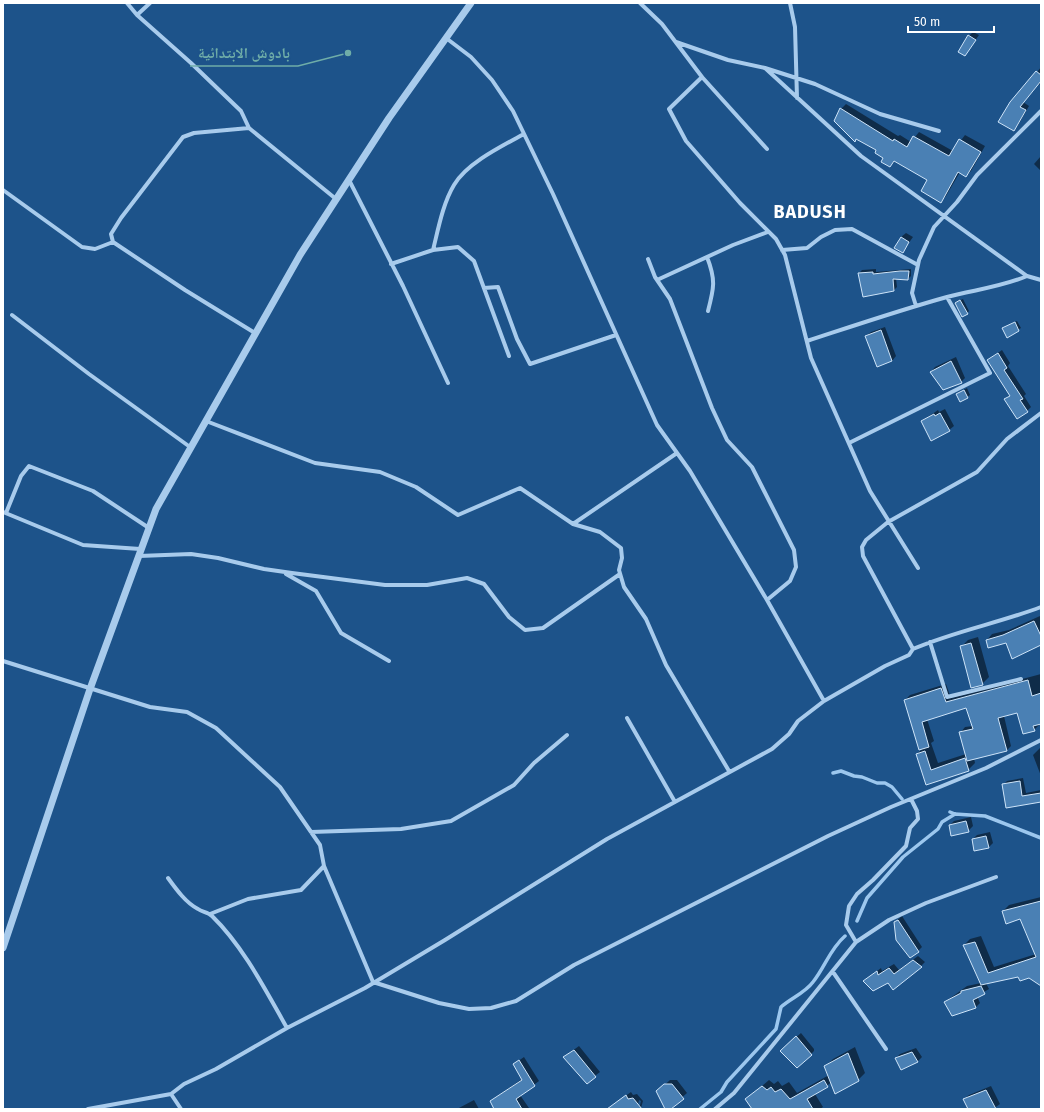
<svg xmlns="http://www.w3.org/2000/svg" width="1044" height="1112" font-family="'Fira Sans','Noto Naskh Arabic',sans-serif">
  <rect width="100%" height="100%" fill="#1d538a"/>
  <path fill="#0007" fill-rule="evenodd" d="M973,32L979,35L965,55L969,36Z
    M1041,67V86L1039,84L1023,102L1029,106L1018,125L1014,130L999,121Z
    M846,104L898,136L900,135L911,142L919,132L953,151L965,135L985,146L971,171L966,176L960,172L946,196L941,201L929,180L895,161L890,166L878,150L857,138L855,140L841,109Z
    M1041,156V171L1034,164Z
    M906,233L913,237L903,251L901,237Z
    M876,269V272L911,269V276L908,279L896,278L897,287L894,290L859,273L862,270Z
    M963,299L969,311L967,313L958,301Z
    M1017,321L1021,328L1007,336L1005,327Z
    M885,327L896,356L892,361L877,366L866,336L871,332Z
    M1002,350L1010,363L1008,366L1026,394L1024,396L1031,407L1027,411L1006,399L1010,395L988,360Z
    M956,357L965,378L961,382L931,372L935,367Z
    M967,388L970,395L961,401L957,394Z
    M945,409L954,426L949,430L922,421L938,410L939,412Z
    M1040,616L1041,644L987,640L992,634L1009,630Z
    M978,637L989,677L982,684L961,647L968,640Z
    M1041,674V723L1034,730L1018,712L1004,716L1011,746L1006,751L974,758L975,763L968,770L927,784L917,754L924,747L905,700L910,695L946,684L951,698ZM967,707L973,726L965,727L961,732L966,754L938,763L931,743L934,741L927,719Z
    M1040,748H1041V776L1033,755Z
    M1023,778L1026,793L1041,790V801L1007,807L1003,785L1007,781Z
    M971,817L973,826L968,831L950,825L954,821Z
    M990,832L993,843L989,847L973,839L977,835Z
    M1041,897V984L1029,977L1019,976L986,983L989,989L977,996L980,1003L976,1007L952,1015L945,1002L967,986L981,983L964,945L970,939L981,936L994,967L1036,954L1021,917L1003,911L1009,905Z
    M902,916L922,947L918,951L895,922Z
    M918,956L925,962L921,966L888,982L864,981L881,968L882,971L894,964L899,970Z
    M801,1033L814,1049V1051L809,1056L786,1046Z
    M579,1046L600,1072L587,1082L564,1057Z
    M855,1047L865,1073L858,1080L832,1082L815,1094L823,1107L820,1109H753L747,1099L769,1080L774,1084L778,1081L782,1086L789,1082L797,1093L829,1075L826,1066L833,1059Z
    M916,1048L922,1057L917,1062L896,1058L900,1054Z
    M524,1057L539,1081L520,1095L529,1108L496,1109L491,1101L522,1079L514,1064Z
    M670,1080H677L687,1093L669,1109H667L657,1092Z
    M991,1086L1000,1104L993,1109H969L964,1099L969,1095Z
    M631,1092L633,1095L637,1094L643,1101L641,1108L639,1109L641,1101L639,1100L637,1109H614L617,1102Z
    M474,1100L479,1109H457Z"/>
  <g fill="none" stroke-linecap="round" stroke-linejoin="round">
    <path stroke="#9cc7ee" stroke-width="3.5" d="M833,773L841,771L854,776L862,777L877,783H885L892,787L902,799
      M950,812L955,814L985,816L1041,838
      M857,921L867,898L903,857L938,829L942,822L955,814
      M700,1109L721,1092L727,1082L776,1029L781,1007C791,998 805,993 813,982C825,967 830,949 845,936"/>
  </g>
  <path fill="#4a80b4" stroke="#cee4f9" d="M968,35L976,40L965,56L958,52Z
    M1036,71L1041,75V81L1020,107L1026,110L1014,131L998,122L1010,102Z
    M840,108L893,141L894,139L907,147L913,136L949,156L959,139L981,152L966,177L958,172L941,203L921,191L927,180L894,161L890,167L881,162L883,158L875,153L876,150L856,139L855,142L834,121Z
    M901,237L909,242L903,253L894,248Z
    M900,271H909L908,280L893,279L894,291L863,297L858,273L873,272V274Z
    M960,300L968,314L962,317L955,303Z
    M1015,322L1019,331L1007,338L1002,328Z
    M881,330L892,361L877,367L865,336Z
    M998,353L1007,368L1004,370L1023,399L1020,400L1028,412L1017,419L1004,399L1010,396L987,360Z
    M951,361L962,383L943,390L930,372Z
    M964,390L968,398L960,402L956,394Z
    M940,413L950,431L931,441L921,421L934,414L935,416Z
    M1034,621L1041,636V645L1012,659L1006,643L988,648L986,640L1003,635Z
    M971,643L983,685L971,688L960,646Z
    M1028,680L1032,696L1041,693V724L1033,726L1035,731L1023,734L1017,713L998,718L1007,751L967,761L959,732L973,729L966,708L922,722L929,747L919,750L904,700L941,688L946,702Z
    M925,751L931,770L965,758L969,771L926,785L916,754Z
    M1020,781L1022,796L1041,793V802L1006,808L1002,784Z
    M966,821L969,832L951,836L949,825Z
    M986,836L989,848L974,851L972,839Z
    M1041,901V986L1029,978L1020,981L1018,977L981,985L963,945L975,942L988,973L1036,957L1020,919L1006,924L1002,911Z
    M898,920L919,952L910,958L896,940L894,922Z
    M913,960L922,967L893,990L888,983L873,991L863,981L877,971L878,975L889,968L894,974Z
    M981,986L985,994L973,1000L976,1008L952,1016L944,1002L961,993V991Z
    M796,1036L812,1055L797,1068L780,1051Z
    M574,1050L596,1077L587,1084L563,1057Z
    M912,1052L918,1062L901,1070L895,1058Z
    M848,1053L859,1081L835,1094L824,1066Z
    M519,1060L535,1086L516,1099L522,1109H494L490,1101L522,1080L513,1064Z
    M824,1080L828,1087L807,1099L813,1109H752L745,1099L762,1086L767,1090L771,1087L775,1092L781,1089L790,1099Z
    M664,1084H672L684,1099L671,1109H665L656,1091Z
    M986,1090L996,1109H968L963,1099Z
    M626,1095L628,1099L633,1098L642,1109H607Z"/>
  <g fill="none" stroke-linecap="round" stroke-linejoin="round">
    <path stroke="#a8cbec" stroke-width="4" d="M127,3L137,15L191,63L241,111L249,128L336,199
      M640,3L662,24L702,77L767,149
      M790,3L795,27L797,98
      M137,15L150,3
      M446,38L471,57L492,80L513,111L553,194L657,425L690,471L767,600L824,701
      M676,42L728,60L765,68L815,84L880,114L939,131
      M765,68L861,156L1027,276L1041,280
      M702,77L669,109L686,141L740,203L776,239L785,255L811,358L870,491L918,568
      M249,128L194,133L183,137L121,218L111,234L113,242L185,290L255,333
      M349,180L403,286L448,383
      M3,190L82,247L95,249L113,242
      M433,250C438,230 443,203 454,185C467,163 502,146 524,134
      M782,250L807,248L821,237L835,230L852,229L918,265
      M707,257C716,280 714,288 708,311
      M648,259L655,277L670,299L712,408L727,440L752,467L794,550L796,567L790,581L767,600
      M391,264L433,250L458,247L474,261L509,356
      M657,280L733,245L768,232
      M484,288L498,287L517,339L530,364L616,335
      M916,306L912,293L919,260L934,227L957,202L977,175L1041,111
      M12,315L89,374L190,447
      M807,341C853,326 900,310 947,297C973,290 1002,287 1027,276
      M206,421L315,463L380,472L416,487L458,515L520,488L573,524L600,532L621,548L622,558L619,570L624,587L646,619L666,665L729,771
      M849,443L990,373L947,297
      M3,512L83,545L140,549
      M6,513L21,476L29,466L93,491L149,528
      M573,524L677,453
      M139,556L191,554L218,558L264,569L292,573L385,585H427L467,578L484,584L509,617L525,630L543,628L620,574
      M286,574L316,591L341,633L389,661
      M930,642L947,697L1021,679
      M913,649L863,556L862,547L866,540L888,522L977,472L1007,439L1041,413
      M3,661L150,707L187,712L216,728L280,787L320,845L324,866L373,982L439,1003L469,1009L491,1008L516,1001L574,965L828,836L891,807L986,768L1041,740
      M627,718L675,802
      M311,832L401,829L451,821L514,785L534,763L567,735
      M168,878C176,889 186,903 198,909C202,912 208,912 212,916C243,946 266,991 287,1028
      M210,914L248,899L301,890L324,866
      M856,942L846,925L849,906L857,894L873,880L906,846L910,828L918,819L917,811L911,799
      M833,972L886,1049
      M171,1094L181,1109
      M88,1109L171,1094L184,1084L216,1069L287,1028L365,988L445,940L607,839L772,749L789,734L798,721L824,701L885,666L909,655L913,649C955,631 999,623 1041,607
      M715,1109L734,1093L856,942L889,920L926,903L996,877"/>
    <path stroke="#a8cbec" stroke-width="7" d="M3,948L90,689L156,509L300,255L389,118L471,3"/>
  </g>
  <g text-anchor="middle" stroke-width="4" stroke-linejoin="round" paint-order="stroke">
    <g font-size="18" font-weight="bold" letter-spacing="1" fill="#fff" stroke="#1d538a">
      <text x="810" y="218">BADUSH</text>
    </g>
  </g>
  <path fill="none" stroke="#6fada8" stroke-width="1.5" d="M348 53L298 66H190"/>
  <circle fill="#6fada8" stroke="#1d538a" stroke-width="1.5" cx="348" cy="53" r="4"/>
  <g font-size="15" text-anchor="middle" font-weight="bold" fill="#6fada8" stroke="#1d538a" stroke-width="4" stroke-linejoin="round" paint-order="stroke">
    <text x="244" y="58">بادوش الابتدائية</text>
  </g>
  <rect width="1044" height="1112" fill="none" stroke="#ffffff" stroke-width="8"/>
  <path d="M908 26v6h86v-6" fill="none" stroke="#ffffff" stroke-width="2"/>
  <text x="914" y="26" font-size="12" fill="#ffffff" stroke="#1d538a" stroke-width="3" paint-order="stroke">50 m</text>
</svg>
